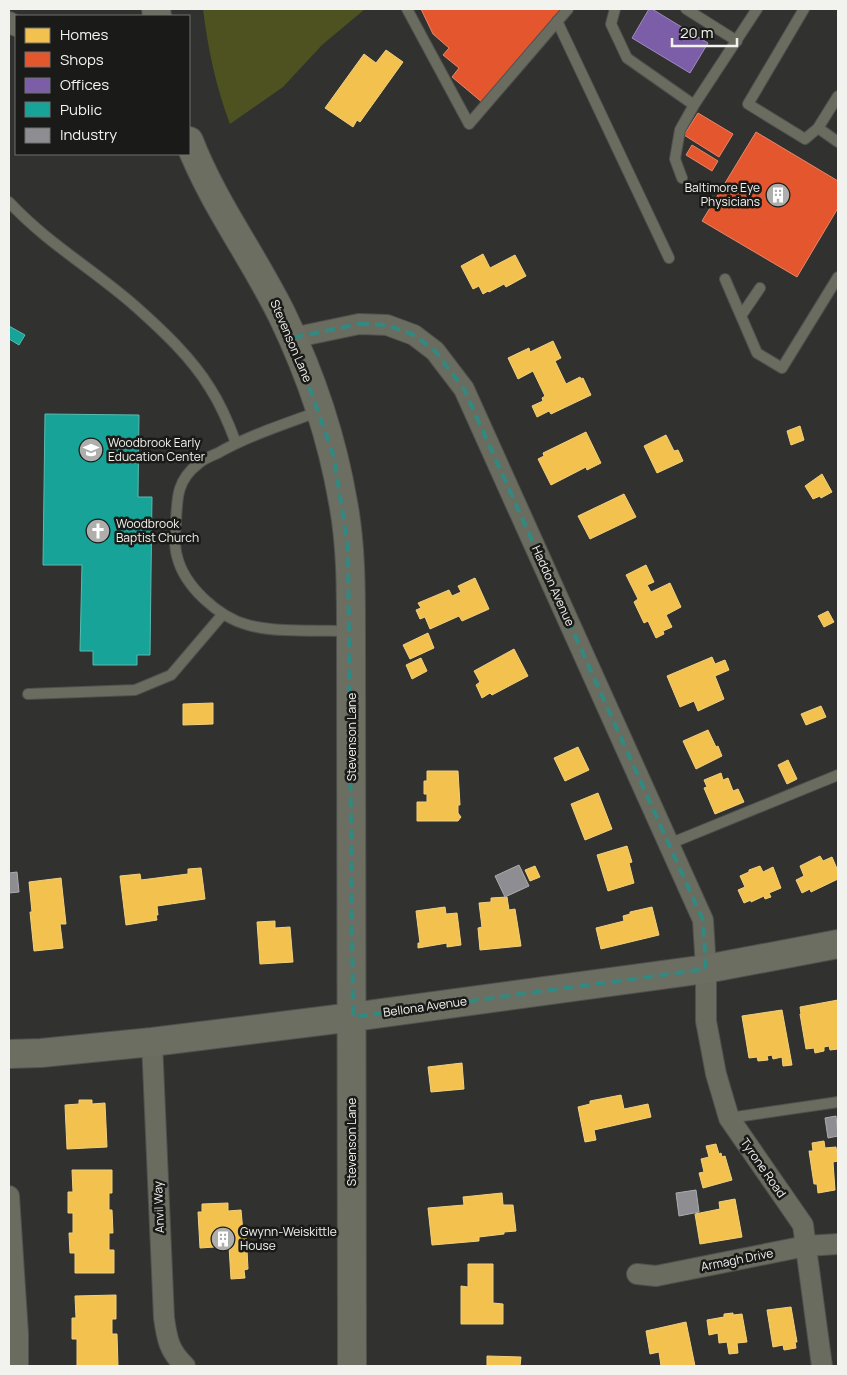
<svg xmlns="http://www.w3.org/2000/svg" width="847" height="1375" font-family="Manrope,sans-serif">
  <rect width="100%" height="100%" fill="#31322f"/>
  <path fill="#4e5221" d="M203,9H365L322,45L283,87L230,124C216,87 208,49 203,9Z"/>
  <path fill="#f2c14e" stroke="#f2d07e" d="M386,50L403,62L360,122L357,120L353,127L325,108L364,54L376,63Z
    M483,254L490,268L515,255L526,276L506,287L504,284L489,292L488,291L483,294L479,286L473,289L461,266Z
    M553,341L561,358L555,361L566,384L580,377L581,379L583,378L591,395L551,414L549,411L537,417L532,406L543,401L542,398L545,396L533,371L518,379L508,358L529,348L530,352Z
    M800,426L804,440L791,445L787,431Z
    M586,432L601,463L587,470L586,467L551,485L538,459L544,456L543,453Z
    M666,435L674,451L678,450L683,461L657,473L644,446Z
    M822,474L832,492L821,498L820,496L813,499L805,486Z
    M624,494L636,517L590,539L578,516Z
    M646,565L654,582L647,585L651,592L670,583L681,607L666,615L672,627L663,631L664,634L656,638L648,621L644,623L634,602L638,599L626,575Z
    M475,578L489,609L462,621L459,616L430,629L425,617L420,619L416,610L421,608L418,603L449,590L452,596L461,592L458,586Z
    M828,611L834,622L824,627L818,616Z
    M428,633L434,648L410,659L403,645Z
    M514,649L528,676L492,695L490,693L482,698L476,685L480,682L474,671Z
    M712,657L715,664L725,660L729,670L715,676L724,699L698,711L694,701L680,707L667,676Z
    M421,658L427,671L412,679L406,665Z
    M213,703V724L183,725V704Z
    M821,706L826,717L806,725L801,714Z
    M708,730L716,747L718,746L722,756L696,769L683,741Z
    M578,747L589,770L565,781L554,758Z
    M788,760L797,779L787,784L778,765Z
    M427,771H458L460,805H458V813L461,817L458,821H417V802H427V794H424V781H427Z
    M721,773L723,780L728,778L733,791L738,789L744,802L715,814L704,788L707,787L704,780Z
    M598,793L612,829L585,840L571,804Z
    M627,846L632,862L629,863L634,883L608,891L597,855Z
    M820,856L823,861L832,857L838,871V879L811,892L810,889L802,893L796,880L804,876L800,866Z
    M535,866L540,877L530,881L525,870Z
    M760,866L763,872L773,867L781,888L769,893L771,897L765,899L764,896L751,902V900L744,903L738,890L745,887L740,876L749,872V870Z
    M201,868L205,899L157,906L158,915H156L157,920L126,925L120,876L140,874L141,880L188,874V869Z
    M61,878L66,924H60L63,948L34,951L30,912H32L29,882Z
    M507,897L509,910L515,909L521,946L480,950L478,928L482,927L479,903L491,902V898Z
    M445,907L446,914L457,913L461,945L447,947V943L418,948V943H420L416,911Z
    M652,907L659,935L601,949L596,928L624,921L623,916L630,914V912Z
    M275,921V928L290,927L293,962L260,964L257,922Z
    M838,1000V1049L830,1050L829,1046L824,1047V1051L815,1053L814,1048L806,1049L800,1014H801L800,1007Z
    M782,1010L792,1065L783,1066L782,1057L773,1059L772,1055L767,1056L768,1060L758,1061L757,1057L749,1058L742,1016Z
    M462,1063L464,1089L431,1092L428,1067Z
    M621,1095L624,1109L648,1104L651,1117L594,1130L596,1140L585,1142L578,1107L590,1104V1101Z
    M79,1100H92V1104L105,1103L107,1147L67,1149L65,1105L79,1104Z
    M824,1141L825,1148L836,1147L838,1161L833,1162L835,1190L818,1193L817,1184H814L809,1151H813L812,1143Z
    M716,1144L719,1154L721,1153L722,1157L725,1156L732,1180L703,1188L699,1173L704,1172L701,1159L709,1157L706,1146Z
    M72,1170H112V1193H109V1210H112L113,1233H109V1250H114V1273H75V1253H70L69,1233H73V1213H68V1192H73Z
    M502,1193L503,1205H513L516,1231L504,1232V1234L479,1237V1241L432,1245L428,1208L464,1205L463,1197Z
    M735,1199L742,1237L700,1244L695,1214L720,1209L719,1202Z
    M228,1203V1211L241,1210L243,1232L246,1231L248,1269L244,1270L245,1278L231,1279L229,1246L200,1248L198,1212H202V1204Z
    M468,1264H493V1303L503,1304V1324H461V1286L468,1287Z
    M116,1295V1319H112V1334H117L118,1366H77V1339H72V1318H76L75,1296Z
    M791,1307L797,1342H795L796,1348L784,1350L783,1345L773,1347L767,1310Z
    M733,1313V1315L742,1314L747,1342L737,1343L738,1353L729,1354L727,1342L719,1343L718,1333L709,1335L707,1320L724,1317V1314Z
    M686,1322L695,1366H661L659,1352L650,1354L646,1331Z
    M487,1356L521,1357L520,1366H487Z"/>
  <path fill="#e4572e" stroke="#e88668" d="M421,9H562L483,103L452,77L459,68L443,55L449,48L433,34Z
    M698,113L733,134L719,157L684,135Z
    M756,132L838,181V208L797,277L702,221Z
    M692,145L718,161L712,171L686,155Z"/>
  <path fill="#7b5ea7" stroke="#9f8bbd" d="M649,9H652L708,43L690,73L632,38Z"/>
  <path fill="#17a398" stroke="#59bbb2" d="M9,326L25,335L19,345L9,339Z
    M45,414L139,415L138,497H152L150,655H137V665H93V651H80L82,565H43Z"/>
  <path fill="#8d8d92" stroke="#abacae" d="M519,865L529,886L505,897L495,876Z
    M17,872L19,892L9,893V873Z
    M836,1116L838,1136L828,1138L825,1118Z
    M696,1190L699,1212L679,1216L676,1193Z"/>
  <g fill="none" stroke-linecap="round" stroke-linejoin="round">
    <g stroke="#50504f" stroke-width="12">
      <path id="lane" d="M407,9L469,124L568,9
        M615,9L611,24L627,58L694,105L757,9
        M686,9L737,41
        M804,9L748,104L805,139L818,128L838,96
        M557,21L669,258
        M818,128L838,142
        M682,178L675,159L680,130L694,105
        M9,202C46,242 94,270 135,306C162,330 191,357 210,388C221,405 229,424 236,443
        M725,279L757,353L782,368L838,277
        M741,316L760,288
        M320,411C285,424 250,435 218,453C211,456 203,459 198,464C177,480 177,498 176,522C175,532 174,546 177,556C184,586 218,617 248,625C276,633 321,630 350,631
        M28,694L135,690L171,675L223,614
        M669,844L838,775
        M729,1118L838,1102"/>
    </g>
    <g stroke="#50504f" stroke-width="22">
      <path id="street" d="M9,22L16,26
        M292,338L359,324L387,325L414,335L435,351L464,389L703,920L706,969V1021L716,1074L729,1118L803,1225L822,1366
        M152,1042L164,1318C167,1339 169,1351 185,1366
        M9,1196L18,1334
        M637,1274L656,1276L806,1246L838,1244
        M9,1335L18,1334V1366"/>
    </g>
    <g stroke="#50504f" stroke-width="30">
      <path id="secondary" d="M156,9L157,16
        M189,141C213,203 253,256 282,315C310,373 332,438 343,502C351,544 351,588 351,631L352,1366
        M9,1054L41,1053L152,1042L353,1017L706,969L838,944"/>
    </g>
    <use href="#lane" stroke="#6a6c5f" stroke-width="10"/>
    <use href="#street" stroke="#6a6c5f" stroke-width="20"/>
    <use href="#secondary" stroke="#6c6e61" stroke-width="28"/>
  </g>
  <path fill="none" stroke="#318981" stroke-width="4" stroke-dasharray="10 6" stroke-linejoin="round" d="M359,324L387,325L414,335L435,351L464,389L703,920L706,969L353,1017L348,548L334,457L292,338Z"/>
  <defs>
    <g id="building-disc" transform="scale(1.25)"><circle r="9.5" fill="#aeafac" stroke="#1a1b18"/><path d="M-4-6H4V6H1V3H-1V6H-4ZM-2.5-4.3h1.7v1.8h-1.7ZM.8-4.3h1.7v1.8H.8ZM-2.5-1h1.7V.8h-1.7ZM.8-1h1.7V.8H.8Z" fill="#fff"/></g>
    <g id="school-disc" transform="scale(1.25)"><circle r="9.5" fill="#aeafac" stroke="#1a1b18"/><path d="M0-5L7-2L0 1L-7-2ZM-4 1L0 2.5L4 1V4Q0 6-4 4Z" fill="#fff"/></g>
    <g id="church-disc" transform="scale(1.25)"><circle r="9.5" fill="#aeafac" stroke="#1a1b18"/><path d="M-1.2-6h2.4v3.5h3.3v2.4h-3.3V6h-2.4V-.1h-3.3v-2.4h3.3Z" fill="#fff"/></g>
  </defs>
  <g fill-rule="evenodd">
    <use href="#building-disc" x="778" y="195"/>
    <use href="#school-disc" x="91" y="450"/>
    <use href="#church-disc" x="98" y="531"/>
    <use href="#building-disc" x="223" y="1239"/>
  </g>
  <g text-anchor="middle" stroke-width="5" stroke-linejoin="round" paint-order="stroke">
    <g font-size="12" fill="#f2f3ef" stroke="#1a1b18" text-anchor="start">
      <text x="760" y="192" text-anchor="end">Baltimore Eye<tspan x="760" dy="14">Physicians</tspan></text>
      <text x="108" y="447">Woodbrook Early<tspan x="108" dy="14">Education Center</tspan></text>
      <text x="116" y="528">Woodbrook<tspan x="116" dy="14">Baptist Church</tspan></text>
      <text x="240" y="1236">Gwynn-Weiskittle<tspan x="240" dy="14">House</tspan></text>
    </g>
    <g font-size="12" fill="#f2f3ef" stroke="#1a1b18">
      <text transform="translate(291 341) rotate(67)" y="4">Stevenson Lane</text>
      <text transform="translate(553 586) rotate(66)" y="4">Haddon Avenue</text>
      <text transform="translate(352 737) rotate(-90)" y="4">Stevenson Lane</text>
      <text transform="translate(425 1007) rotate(-8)" y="4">Bellona Avenue</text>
      <text transform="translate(352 1142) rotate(-90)" y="4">Stevenson Lane</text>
      <text transform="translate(763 1168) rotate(55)" y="4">Tyrone Road</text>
      <text transform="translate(159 1207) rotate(-92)" y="4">Anvil Way</text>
      <text transform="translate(737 1260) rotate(-11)" y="4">Armagh Drive</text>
    </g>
  </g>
  <rect width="847" height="1375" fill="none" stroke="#f2f3ef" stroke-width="20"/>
  <rect x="15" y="15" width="175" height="140" fill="#1a1b18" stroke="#70716e"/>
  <rect x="25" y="28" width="25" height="15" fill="#f2c14e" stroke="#70716e"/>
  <text x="60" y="40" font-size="15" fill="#f2f3ef">Homes</text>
  <rect x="25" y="52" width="25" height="15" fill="#e4572e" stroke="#70716e"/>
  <text x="60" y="65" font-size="15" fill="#f2f3ef">Shops</text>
  <rect x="25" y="78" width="25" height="15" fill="#7b5ea7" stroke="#70716e"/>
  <text x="60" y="90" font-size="15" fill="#f2f3ef">Offices</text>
  <rect x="25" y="102" width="25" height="15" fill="#17a398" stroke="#70716e"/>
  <text x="60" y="115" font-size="15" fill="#f2f3ef">Public</text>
  <rect x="25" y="128" width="25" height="15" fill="#8d8d92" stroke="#70716e"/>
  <text x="60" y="140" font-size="15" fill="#f2f3ef">Industry</text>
  <path d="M672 38v8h65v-8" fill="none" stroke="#f2f3ef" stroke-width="2.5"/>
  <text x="680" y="38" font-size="15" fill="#f2f3ef" stroke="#1a1b18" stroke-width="4" paint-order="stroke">20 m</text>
</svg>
